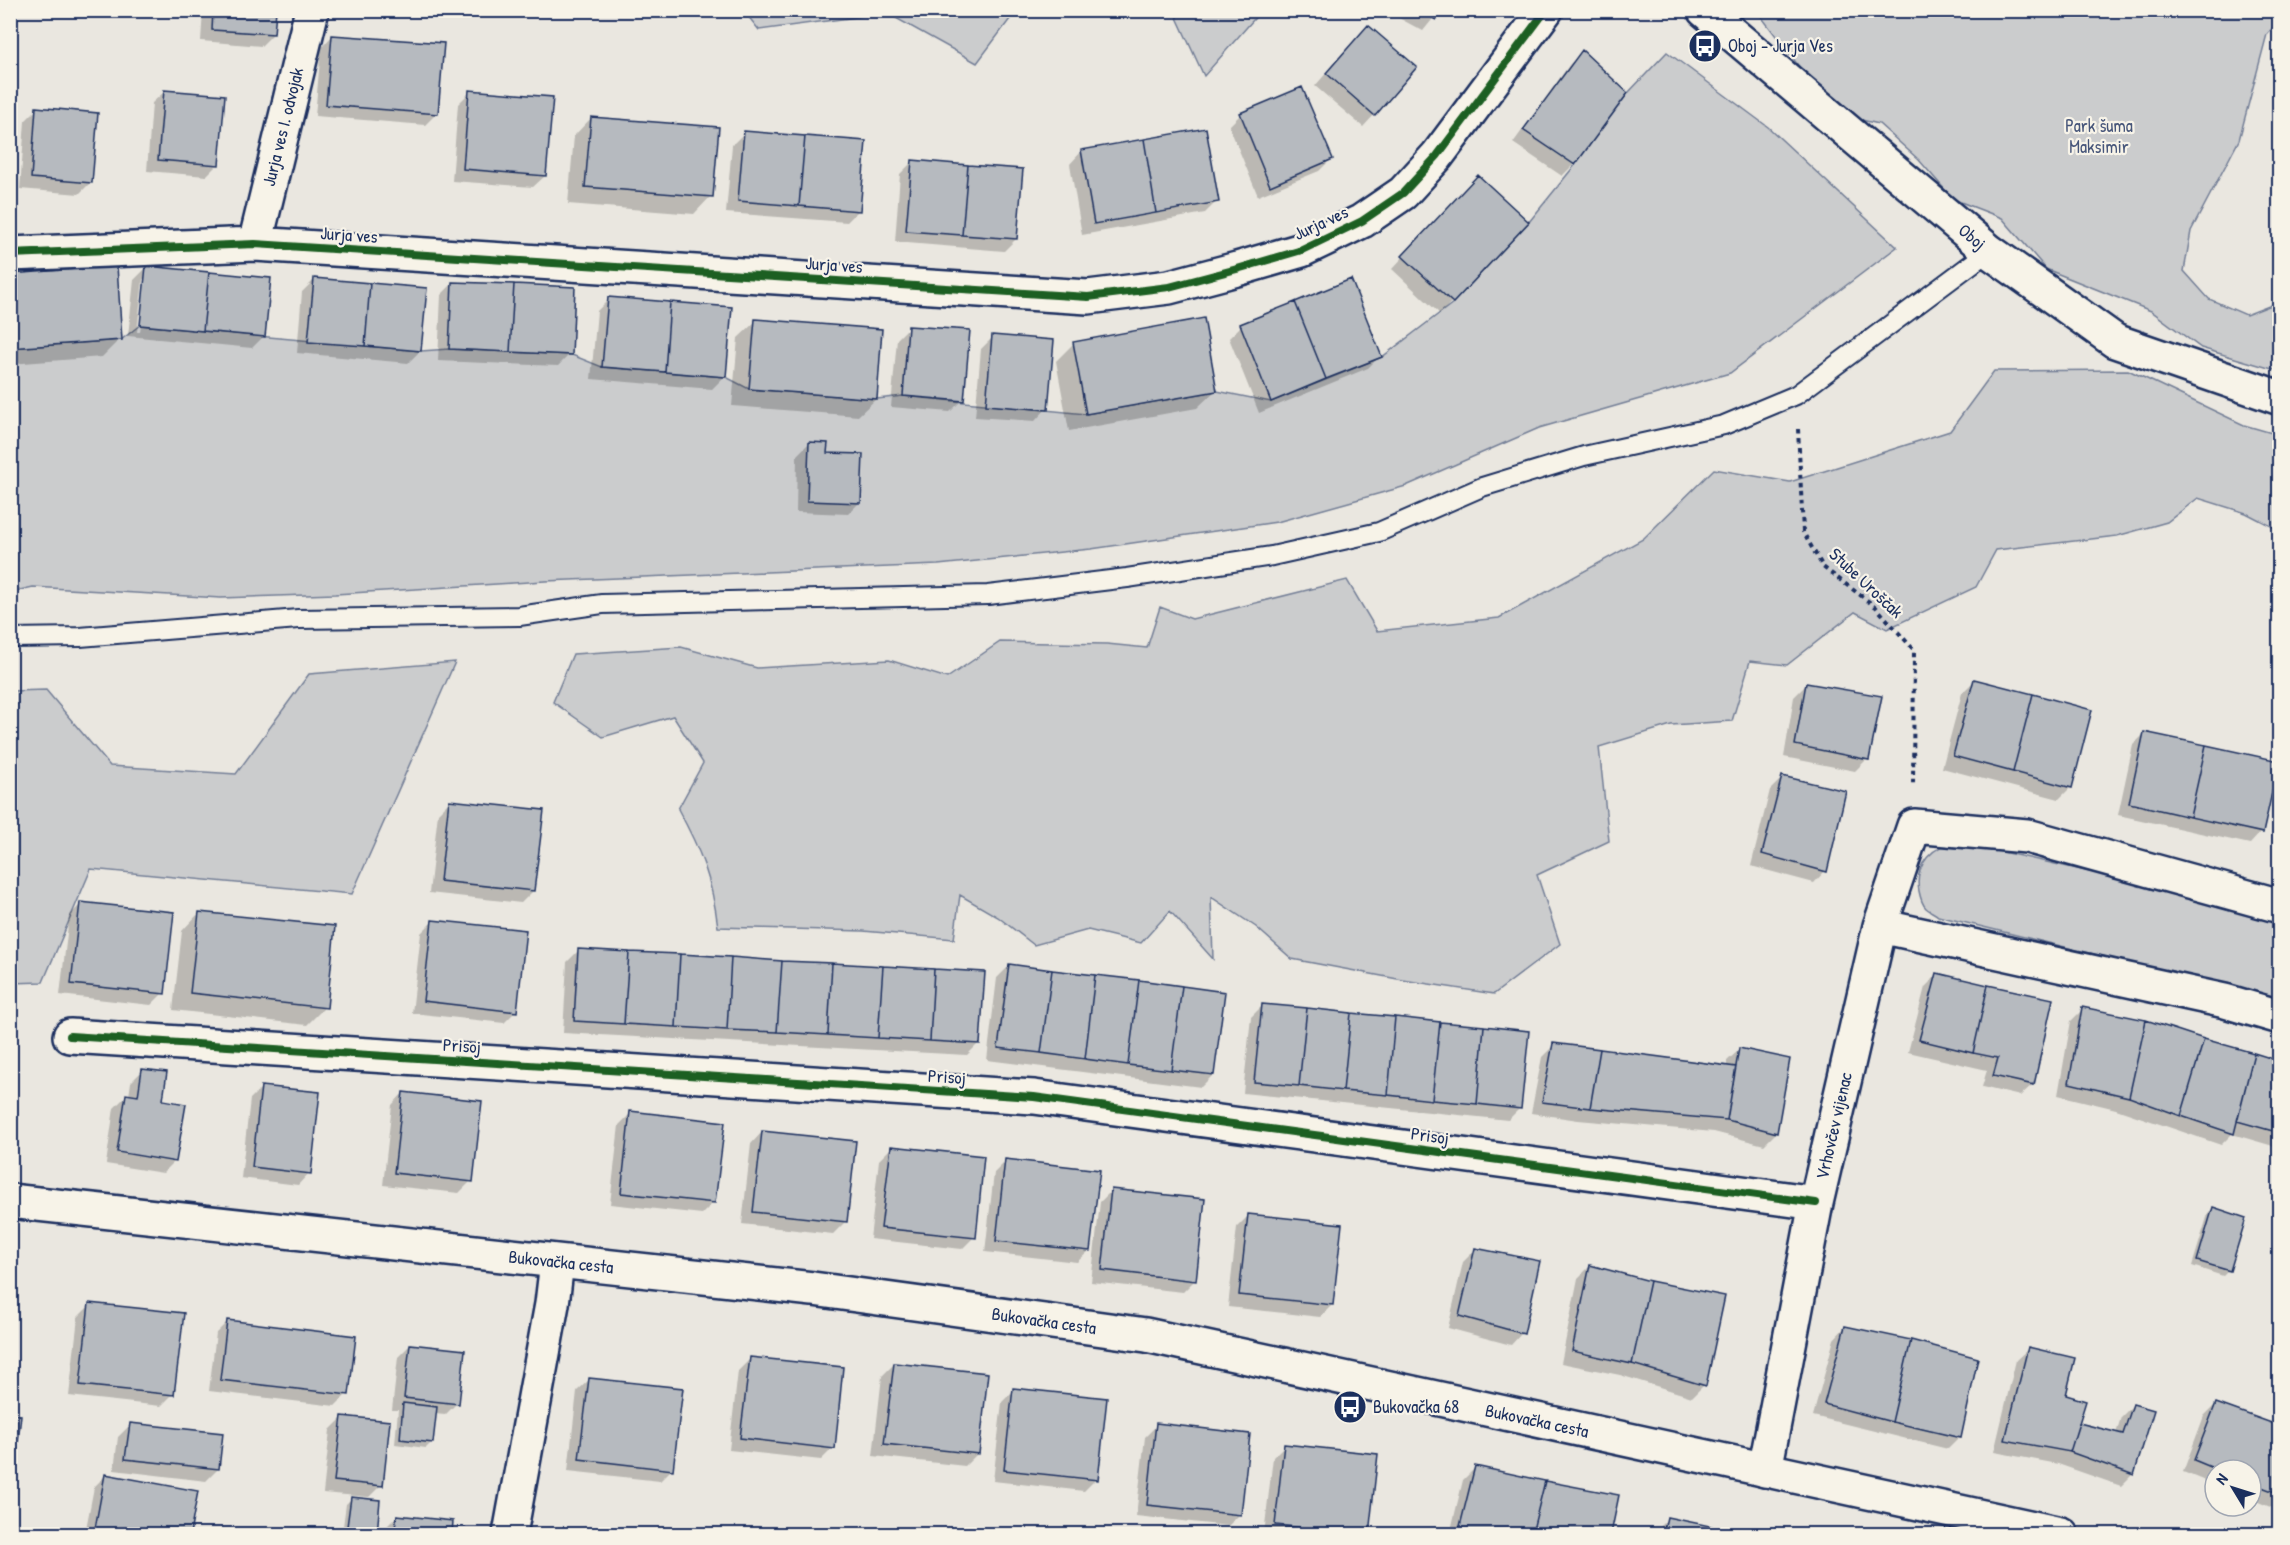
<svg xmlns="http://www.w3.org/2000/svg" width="2290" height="1545" font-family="'Patrick Hand',sans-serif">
  <rect width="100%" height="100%" fill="#eae7e0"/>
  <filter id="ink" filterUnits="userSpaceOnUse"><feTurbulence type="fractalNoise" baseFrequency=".0167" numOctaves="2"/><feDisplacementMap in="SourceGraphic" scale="12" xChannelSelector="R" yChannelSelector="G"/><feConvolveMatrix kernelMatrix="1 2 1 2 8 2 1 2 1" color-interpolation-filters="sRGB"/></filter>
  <g filter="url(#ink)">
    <path fill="#cbcccd" stroke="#737e96" stroke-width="1.5" d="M744,11H1016L977,63L887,13L759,30Z
      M1174,11H1261L1204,76Z
      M1757,11H2279V21L2267,34L2239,140L2191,231L2184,271L2209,299L2246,315L2279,302V371L2201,348L2151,311L2046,269L2002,218L1953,199L1919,160L1879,124L1835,114Z
      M1667,52L1768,127L1897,247L1730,373L1539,428L1406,486L1277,522L1091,549L938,565L545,581L335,594L221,598L33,587L11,592V348L121,340L140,325L421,351L449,349L572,355L602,367L726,377L749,389L877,399L903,396L1086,414L1217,391L1271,402L1382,357L1453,303L1529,222L1575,165L1628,93Z
      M2128,370L2244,425L2279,435V530L2246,513L2198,498L2167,522L2117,536L1996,550L1976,587L1887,629L1855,612L1787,665L1750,661L1732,721L1671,725L1599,747L1609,841L1537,875L1560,944L1494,994L1403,980L1292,959L1256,927L1211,897L1213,959L1170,911L1141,943L1088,930L1034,945L998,917L960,895L954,939L863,931L718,927C712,879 701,851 678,809L703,763L673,716L603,737L553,702L573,654L681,647L757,668L889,660L947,678L1000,642L1107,644L1147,648L1160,607L1192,619L1347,580L1377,631L1499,618L1643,539L1714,469L1790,482L1950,431L1994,371Z
      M455,662L352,894L91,869L43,982L11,983V691L46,690L110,766L236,774L309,674Z
      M1958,842L2157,887L2279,919V999L1938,916C1935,913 1929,911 1926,908C1922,904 1920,896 1919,891C1914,864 1933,845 1958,842Z"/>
    <path fill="#0003" fill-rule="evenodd" d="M203,10H275L273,34L261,46L201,41Z
      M1384,10H1440L1423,31Z
      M332,36L437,113L425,125L315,116L321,48Z
      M1356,39L1374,115L1363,127L1315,86Z
      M1582,52L1626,93L1574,164L1562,176L1513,143L1570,64Z
      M164,92L218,164L206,176L147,171L152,103Z
      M470,92L545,176L533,187L452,181L458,104Z
      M37,109L91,182L79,194L20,189L25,121Z
      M1241,114L1331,159L1319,171L1258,196L1229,126Z
      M591,118L711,196L694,214L568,204L574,136Z
      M744,133L859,210L847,222L726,213L732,145Z
      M1081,152L1217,201L1205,213L1082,235L1070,164Z
      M912,162L1016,239L1004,251L895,242L900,174Z
      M1467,189L1526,222L1440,314L1392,269Z
      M146,268L264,336L252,348L128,336L134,280ZM143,279H146L140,332H137Z
      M10,275L120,339L102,357L10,364Z
      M314,280L420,351L408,363L297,353L302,292Z
      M1350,281L1380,356L1368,368L1259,413L1229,338L1241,326Z
      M453,283L570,354L558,366L438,361L441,295Z
      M609,299L724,377L712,389L591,379L597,311Z
      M756,321L876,399L858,416L732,406L738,338Z
      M909,327L962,400L950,412L891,407L897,339Z
      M993,337L1046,409L1035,421L975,417L981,349Z
      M1074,343L1215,391L1197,408L1069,431L1056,361Z
      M809,443L826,454L860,502L848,514L796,512L797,455Z
      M1974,681L2071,787L2059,799L1942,768L1962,693Z
      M1806,685L1867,759L1855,771L1784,757L1794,697Z
      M2145,733L2261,832L2250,844L2118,815L2133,745Z
      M1782,778L1825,871L1814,883L1751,866L1770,790Z
      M450,801L533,891L521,903L429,893L438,813Z
      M81,904L163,993L151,1005L60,995L69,916Z
      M199,913L325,1007L307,1025L173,1010L182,931Z
      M433,921L516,1011L504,1023L412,1013L421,933Z
      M579,950L979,1043L967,1055L563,1033L567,962Z
      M1009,966L1213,1075L1201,1087L987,1060L997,978Z
      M1937,975L2032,1085L2020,1096L1982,1087L1987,1070L1908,1052L1925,987Z
      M1263,1005L1520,1108L1508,1120L1243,1093L1251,1017Z
      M2083,1009L2280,1063V1148L2232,1134L2221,1145L2116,1109L2058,1095L2071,1021Z
      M1554,1045L1727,1067V1061L1739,1050L1788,1060L1776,1133L1764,1145L1714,1132L1578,1120L1531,1113L1542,1057Z
      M143,1070L175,1161L163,1173L106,1164L114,1108L126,1096H129L131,1082Z
      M262,1087L309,1173L298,1185L241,1178L250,1099Z
      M403,1093L471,1181L459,1193L383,1185L392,1105Z
      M631,1113L714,1202L702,1214L610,1204L619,1125Z
      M762,1132L845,1222L833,1234L742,1224L751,1144Z
      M891,1148L974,1237L962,1249L870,1239L879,1160Z
      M1006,1161L1089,1251L1077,1262L985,1252L994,1173Z
      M1112,1190L1195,1280L1183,1292L1091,1282L1100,1202Z
      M2214,1208L2229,1270L2223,1276L2192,1266L2208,1214Z
      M1249,1215L1332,1305L1320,1317L1228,1307L1237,1227Z
      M1475,1250L1522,1333L1511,1345L1448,1328L1463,1262Z
      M1590,1266L1723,1298L1704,1385L1692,1397L1620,1375L1561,1363L1578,1278Z
      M90,1305L173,1394L161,1406L69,1396L78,1317Z
      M228,1321L347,1394L335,1406L209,1391L216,1333Z
      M1845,1327L1960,1437L1948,1449L1813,1416L1834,1339Z
      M410,1345L457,1403L445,1415L435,1414L432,1442L426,1448L395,1444L398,1410H392L398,1357Z
      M2028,1349L2064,1396L2077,1424L2116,1434L2121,1417L2133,1405V1474L2121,1486L2058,1464L1994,1452L2016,1360Z
      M750,1359L833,1448L821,1460L729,1450L738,1371Z
      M894,1364L977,1454L965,1466L873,1456L882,1376Z
      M589,1380L672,1469L660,1481L568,1471L577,1391Z
      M1014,1390L1096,1479L1084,1491L993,1481L1002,1402Z
      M2216,1404L2280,1427V1511L2251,1499V1470H2215V1485L2183,1472L2204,1416Z
      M342,1418L381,1485L369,1497L323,1493L330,1430Z
      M130,1425L218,1469L206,1481L114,1470L118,1437Z
      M1157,1425L1240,1514L1228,1526L1136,1516L1145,1437Z
      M1285,1445L1377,1455L1368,1534H1264L1273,1457Z
      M1475,1468L1617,1497L1610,1534H1450L1463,1480Z
      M106,1475L196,1492L189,1534H85L94,1487Z
      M351,1499L378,1501L375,1534H342L346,1504Z
      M397,1516L452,1522L450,1534H385V1528Z
      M1668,1519L1736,1534H1655L1656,1531Z"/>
    <path fill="#b6babf" stroke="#1b2f5e" stroke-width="1.5" d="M213,10H276L274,34L212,30Z
      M1418,10H1442L1436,20Z
      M1368,25L1417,67L1375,116L1326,73Z
      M332,35L444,43L438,114L326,105Z
      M1582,50L1628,93L1575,165L1523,130Z
      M1302,87L1333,159L1270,186L1240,113Z
      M164,90L225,95L219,165L158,160Z
      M469,90L553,97L546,176L463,169Z
      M36,107L98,113L92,183L31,178Z
      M591,117L719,127L713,197L585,187Z
      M1206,128L1219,202L1156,213L1144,139Z
      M744,131L805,136L799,206L738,201Z
      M805,136L866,141L860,211L799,206Z
      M1144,139L1156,213L1094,224L1081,150Z
      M912,160L968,165L962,235L906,231Z
      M968,165L1023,169L1017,239L962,235Z
      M1478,175L1529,222L1453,303L1402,256Z
      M117,266L122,340L10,348V274Z
      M146,266L209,272L203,331L140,325Z
      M209,272L271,278L265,337L203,331Z
      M314,278L370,283L365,346L308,342Z
      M1351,279L1382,357L1326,379L1295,302Z
      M452,282L514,284L510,352L449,349Z
      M370,283L427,288L421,351L365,346Z
      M514,284L575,287L572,355L510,352Z
      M608,297L670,302L665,372L602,367Z
      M670,302L732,307L726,377L665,372Z
      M1295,302L1326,379L1271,402L1240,324Z
      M1204,318L1217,391L1086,414L1073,342Z
      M755,319L882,329L877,399L749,389Z
      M908,326L970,330L964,401L903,396Z
      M992,335L1054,340L1048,410L986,405Z
      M809,442L828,443L827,453L863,454L861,503L807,501Z
      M1974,679L2033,694L2013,772L1953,756Z
      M1806,683L1882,696L1869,760L1795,745Z
      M2033,694L2092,710L2072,788L2013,772Z
      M2144,732L2206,745L2190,817L2129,803Z
      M2206,745L2279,761L2263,833L2190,817Z
      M1782,776L1846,791L1827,872L1762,854Z
      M449,800L544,810L534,891L440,881Z
      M80,902L174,912L165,994L71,984Z
      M199,912L335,926L327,1008L190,993Z
      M432,920L526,930L517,1012L423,1001Z
      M578,949L629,952L624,1024L574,1021Z
      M629,952L680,954L676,1027L624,1024Z
      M680,954L731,957L727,1030L676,1027Z
      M731,957L782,961L777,1032L727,1030Z
      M782,961L832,963L828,1035L777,1032Z
      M832,963L883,966L878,1038L828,1035Z
      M1009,964L1052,970L1041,1053L998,1048Z
      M883,966L934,969L930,1041L878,1038Z
      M934,969L985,972L980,1044L930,1041Z
      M1052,970L1095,975L1085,1059L1041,1053Z
      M1937,973L1988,985L1973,1053L1919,1040Z
      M1095,975L1139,980L1128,1065L1085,1059Z
      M1139,980L1182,986L1171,1070L1128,1065Z
      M1988,985L2053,999L2034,1085L1993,1076L1998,1058L1973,1053Z
      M1182,986L1225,992L1214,1075L1171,1070Z
      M1262,1004L1307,1008L1299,1086L1254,1082Z
      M2082,1007L2146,1020L2129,1097L2069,1083Z
      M1307,1008L1351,1013L1343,1091L1299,1086Z
      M1351,1013L1395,1017L1388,1095L1343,1091Z
      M1395,1017L1440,1022L1432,1100L1388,1095Z
      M2146,1020L2204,1039L2181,1116L2129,1097Z
      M1440,1022L1484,1026L1477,1104L1432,1100Z
      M1484,1026L1529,1031L1521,1109L1477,1104Z
      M2204,1039L2254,1053L2234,1134L2181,1116Z
      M1553,1043L1600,1049L1590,1108L1542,1102Z
      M1739,1048L1790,1059L1777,1133L1727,1120Z
      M1600,1049L1736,1067L1727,1120L1590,1108Z
      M2254,1053L2280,1061V1133L2237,1121Z
      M142,1069L167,1072L163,1100L186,1104L176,1162L117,1152L126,1094L138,1096Z
      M261,1086L320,1092L311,1174L252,1167Z
      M403,1092L482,1101L473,1182L394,1173Z
      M630,1111L725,1122L715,1203L621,1193Z
      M762,1131L856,1141L847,1222L753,1212Z
      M891,1146L984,1156L976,1238L881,1228Z
      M1005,1159L1100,1170L1090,1251L996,1241Z
      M1111,1189L1205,1199L1196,1281L1102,1270Z
      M2213,1207L2246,1218L2230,1271L2197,1261Z
      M1248,1214L1342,1224L1333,1305L1239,1295Z
      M1475,1248L1540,1261L1524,1334L1459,1316Z
      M1590,1265L1650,1281L1632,1364L1572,1351Z
      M1650,1281L1725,1296L1706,1386L1632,1364Z
      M89,1303L184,1313L174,1395L80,1385Z
      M227,1320L356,1336L349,1395L220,1380Z
      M1845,1326L1911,1340L1892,1422L1824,1404Z
      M1911,1340L1978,1358L1961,1438L1892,1422Z
      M410,1344L465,1350L459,1404L404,1398Z
      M2028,1347L2075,1358L2066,1395L2086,1401L2070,1452L2005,1440Z
      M750,1357L843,1367L835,1449L740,1438Z
      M894,1363L988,1373L979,1454L884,1444Z
      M589,1378L683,1388L673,1470L579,1459Z
      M1013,1388L1107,1398L1098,1480L1004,1470Z
      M403,1403L437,1407L433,1443L400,1439Z
      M2216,1403L2280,1426V1494L2251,1483V1470H2218L2194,1460Z
      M2133,1404L2154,1410L2134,1475L2070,1452L2079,1423L2123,1434Z
      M10,1414L21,1415L12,1497H10Z
      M342,1416L390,1421L383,1486L334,1481Z
      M130,1423L223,1433L219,1469L125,1459Z
      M1156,1423L1250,1434L1241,1515L1147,1505Z
      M1284,1444L1378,1454L1369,1534L1275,1525Z
      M1475,1466L1545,1481L1532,1534H1458Z
      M105,1474L198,1491L190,1534H94Z
      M1545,1481L1619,1495L1611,1534H1532Z
      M351,1497L380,1500L377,1534H346Z
      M397,1515L453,1521L452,1534H394Z
      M1667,1517L1729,1530L1728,1534H1663Z"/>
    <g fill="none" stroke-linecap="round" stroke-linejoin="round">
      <g stroke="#1b2f5e" stroke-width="22">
        <path id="service" d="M10,638L80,637L298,619L519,616L602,604L988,595L1127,578L1272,556L1379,532L1482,487L1584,456L1724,425L1796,395L1989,251"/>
      </g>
      <g stroke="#1b2f5e" stroke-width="38">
        <path id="minor" d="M255,244L312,10
          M10,254L255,244L1088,297L1169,287L1237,269L1302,250L1362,221L1403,193L1437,156L1546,10
          M1880,926L2225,1001L2280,1017
          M70,1036L1034,1097L1816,1203
          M1765,1470L1816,1203L1880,926L1914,826L2027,836L2280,906
          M510,1534L552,1304L557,1262"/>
      </g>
      <g stroke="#1b2f5e" stroke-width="38">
        <path id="tertiary" d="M1704,10L1989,251L2115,341L2280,398"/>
      </g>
      <g stroke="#1b2f5e" stroke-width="38">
        <path id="secondary" d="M10,1201L813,1289L1146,1335L2061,1534"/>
      </g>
      <path stroke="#1b2f5e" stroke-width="4" stroke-dasharray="4.5 4.5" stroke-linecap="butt" d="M1798,429L1803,532L1823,567L1876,607L1914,650L1913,786"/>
      <use href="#service" stroke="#f7f3e8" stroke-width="18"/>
      <use href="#minor" stroke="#f7f3e8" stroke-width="33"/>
      <use href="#tertiary" stroke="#f7f3e8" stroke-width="33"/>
      <use href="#secondary" stroke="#f7f3e8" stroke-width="33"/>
      <g stroke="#f7f3e8" stroke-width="11">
        <path id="cycleway" d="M10,254L255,244L1088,297L1169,287L1237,269L1302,250L1362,221L1403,193L1437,156L1546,10
          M70,1036L1034,1097L1816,1203"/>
      </g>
      <use href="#cycleway" stroke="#1b5e20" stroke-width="8"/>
    </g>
  </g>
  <defs>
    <g id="bus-disc" transform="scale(1.725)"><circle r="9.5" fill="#1b2f5e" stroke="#f7f3e8"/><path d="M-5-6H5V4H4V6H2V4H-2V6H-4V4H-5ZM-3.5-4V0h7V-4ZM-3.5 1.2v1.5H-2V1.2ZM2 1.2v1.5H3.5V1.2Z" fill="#fff"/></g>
  </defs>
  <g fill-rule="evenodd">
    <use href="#bus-disc" x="1705" y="46"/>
    <use href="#bus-disc" x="1350" y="1407"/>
  </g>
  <g text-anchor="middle" stroke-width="4.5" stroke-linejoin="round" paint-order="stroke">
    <g font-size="18" fill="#1b2f5e" stroke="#f7f3e8" text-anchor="start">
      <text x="1728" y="52">Oboj - Jurja Ves</text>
      <text x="1373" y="1413">Bukovačka 68</text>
    </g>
    <g font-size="18" fill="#47567a" stroke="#f7f3e8">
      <text x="2099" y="132">Park šuma<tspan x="2099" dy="21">Maksimir</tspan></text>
    </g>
    <g font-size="18" fill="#1b2f5e" stroke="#f7f3e8">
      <text transform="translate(283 127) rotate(-76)" y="6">Jurja ves I. odvojak</text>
      <text transform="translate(1321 223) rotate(-25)" y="6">Jurja ves</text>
      <text transform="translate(349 235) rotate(4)" y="6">Jurja ves</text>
      <text transform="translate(1972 237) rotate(40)" y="6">Oboj</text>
      <text transform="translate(834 265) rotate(4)" y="6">Jurja ves</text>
      <text transform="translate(1866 583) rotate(43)" y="6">Stube Uroščak</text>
      <text transform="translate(462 1046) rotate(4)" y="6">Prisoj</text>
      <text transform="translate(947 1077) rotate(4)" y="6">Prisoj</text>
      <text transform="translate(1834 1126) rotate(-77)" y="6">Vrhovčev vijenac</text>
      <text transform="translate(1430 1136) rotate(8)" y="6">Prisoj</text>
      <text transform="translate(561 1262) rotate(6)" y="6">Bukovačka cesta</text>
      <text transform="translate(1044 1321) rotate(8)" y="6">Bukovačka cesta</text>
      <text transform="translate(1537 1421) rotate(12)" y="6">Bukovačka cesta</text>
    </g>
  </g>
  <rect width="2290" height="1545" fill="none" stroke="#f7f3e8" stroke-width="36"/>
  <rect x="18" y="18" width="2254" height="1509" fill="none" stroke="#1b2f5e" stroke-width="2" filter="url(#ink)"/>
  <g transform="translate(2233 1488) rotate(308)"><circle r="28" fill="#f7f3e8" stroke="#9fa5b1" stroke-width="1.5"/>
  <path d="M0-4.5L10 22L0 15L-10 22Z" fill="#1b2f5e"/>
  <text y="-9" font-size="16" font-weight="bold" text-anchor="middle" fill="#1b2f5e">N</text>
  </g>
</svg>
